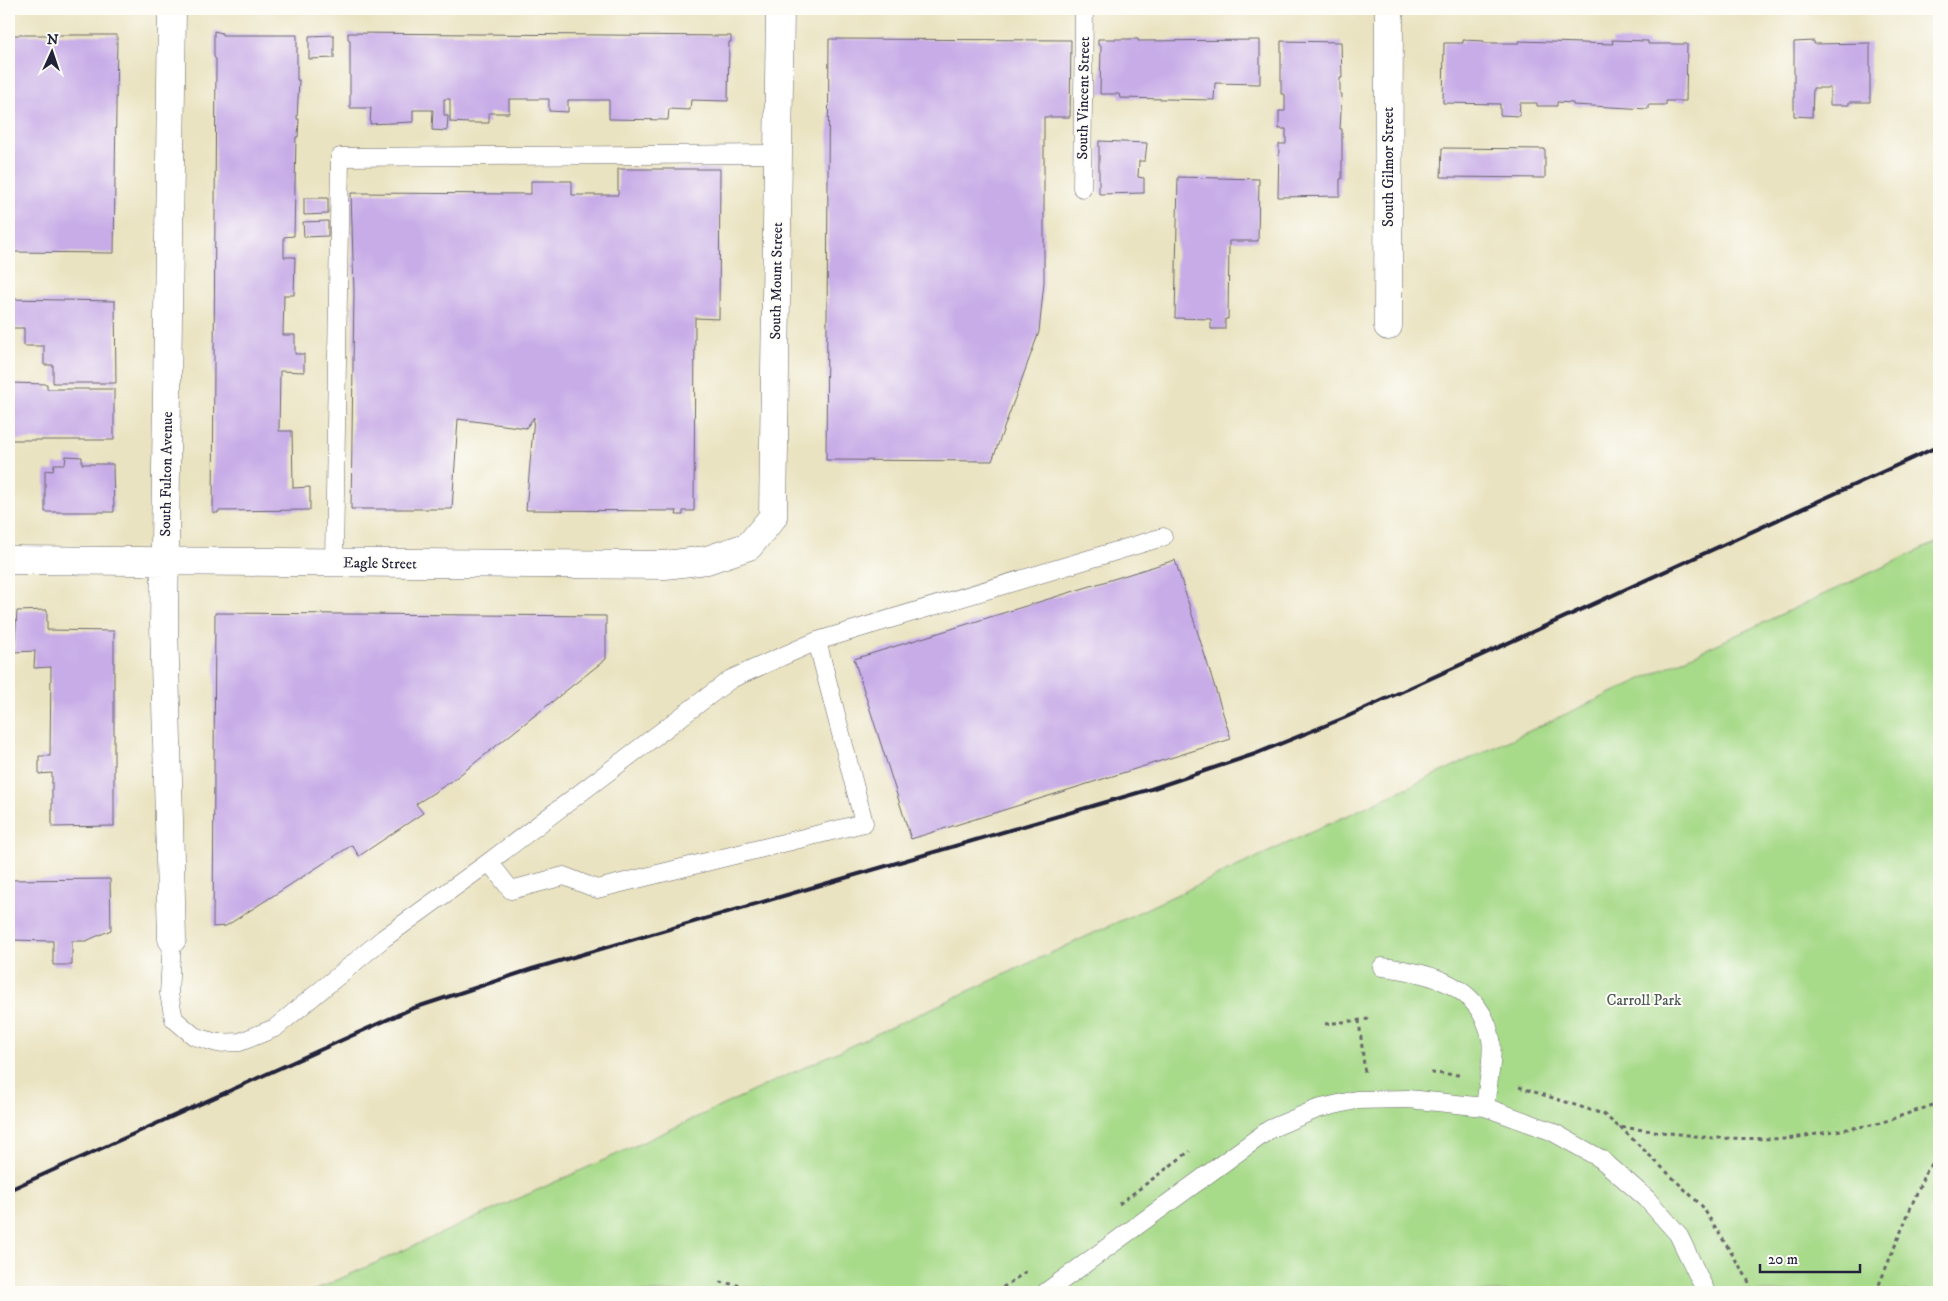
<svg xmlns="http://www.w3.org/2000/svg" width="1948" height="1301" font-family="'IM FELL DW Pica',serif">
  <rect width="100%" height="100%" fill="#fdfcf7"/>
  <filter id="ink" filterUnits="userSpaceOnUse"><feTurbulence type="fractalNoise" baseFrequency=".02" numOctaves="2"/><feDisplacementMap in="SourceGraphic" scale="10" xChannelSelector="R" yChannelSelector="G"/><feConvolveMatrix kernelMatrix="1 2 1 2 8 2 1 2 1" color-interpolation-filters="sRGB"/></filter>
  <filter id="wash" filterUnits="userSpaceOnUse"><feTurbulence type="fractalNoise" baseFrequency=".0096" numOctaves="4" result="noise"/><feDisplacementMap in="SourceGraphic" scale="20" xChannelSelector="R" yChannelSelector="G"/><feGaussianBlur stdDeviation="1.12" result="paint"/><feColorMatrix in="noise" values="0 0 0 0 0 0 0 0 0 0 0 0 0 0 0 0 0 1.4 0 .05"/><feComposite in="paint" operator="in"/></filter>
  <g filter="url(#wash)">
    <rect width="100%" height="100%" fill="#eae3c1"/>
    <path fill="#a7da89" stroke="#647e62" d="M1939,541V1292H311L624,1151Z"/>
    <g id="blocks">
      <path fill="#c7ace7" d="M214,31L222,33V35H297V80H299L297,119H299L298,137H296L294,236L284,237V257H295L294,295H284L283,335H295V354H304V372L280,371L279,431H292L293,488L310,487V510L218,511V513H213L216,59L214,57Z
        M348,33L731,36V42H729L728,101L691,100L690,110L669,109L668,120L609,119V100H568V112L549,111V99H509V113H489V123H469L450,122V99H444V115L448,116L447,131L432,130L433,110H413V122L370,124L371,108H350V40L348,39Z
        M9,35H117L114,253L9,252Z
        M334,35V58L309,59V36Z
        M829,39L1071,40L1070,117H1044V282L1039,332L992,461L826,460Z
        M1098,39H1138V41L1260,40V84L1215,83L1214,100L1120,98L1119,94H1100L1101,45H1098Z
        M1463,40L1484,41V43H1519V41L1613,44L1612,40L1648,41V44H1687L1686,101H1666V105H1648V109L1573,105V103L1557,102V106H1537V103H1520L1519,116L1500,115V104L1443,103L1444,43H1463Z
        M1281,41L1341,42L1342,78H1340V94H1342L1340,129H1342V179H1340V196L1278,197L1279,144H1286V129H1279V111H1285V94H1281Z
        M1814,41V44L1870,43V102H1849V105H1830V88H1813L1812,117L1794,116V42Z
        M1099,141L1147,143L1145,161H1139L1138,177L1144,178V193L1099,194Z
        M1442,148L1545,149V178L1441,177Z
        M618,169H720L719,319L695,318L694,511H683V515H676L677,511L526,510L534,417L526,428L458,419L452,509H351L354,292L351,193L531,194V181H572V195H618Z
        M1178,177L1259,179L1258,241H1229L1228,319H1225V329H1211V319L1175,318Z
        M304,198H328V214L304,215Z
        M328,221V236L304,237L303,222Z
        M9,299L115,301L116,383H53V365H44V346H24V328H9Z
        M9,383L47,384V389H114V440H9Z
        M66,456L82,457V464H113L114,512H45V470L53,471L54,464H65Z
        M1175,560L1231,739L911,839L854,659Z
        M47,610V630L114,631V826L52,827V773L39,774V756H50L51,667L34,668L35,651L14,652L17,611Z
        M215,613L606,616V659L452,781L416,804L423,813L359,856L352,845L226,926L213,927Z
        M110,879L111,930L86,941H72V965H53V941L9,940V880Z"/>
    </g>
  </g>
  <g filter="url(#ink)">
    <use href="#blocks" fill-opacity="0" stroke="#68666a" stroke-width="1"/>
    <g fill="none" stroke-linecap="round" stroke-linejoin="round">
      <g stroke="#68666a" stroke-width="19">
        <path id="lane" d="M1082,188L1084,9
          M334,562L340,157L778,154
          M489,862L511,890L564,876L597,889L864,823L817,641
          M172,939L169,994L174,1019L194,1036L217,1043L240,1042L275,1028L384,938L489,862L731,679L817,641L1163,537
          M1382,967C1429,972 1481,985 1491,1039C1494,1058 1487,1087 1485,1107
          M1046,1292L1270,1129L1317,1109L1356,1100L1408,1099L1485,1107L1551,1131L1601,1159L1646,1198L1678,1234L1706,1292"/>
      </g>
      <g stroke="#68666a" stroke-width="29">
        <path id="street" d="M172,9L164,623L172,939
          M1388,326L1389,9
          M9,560L665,565L707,560L749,546L773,517L780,9"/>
      </g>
      <path stroke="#68666a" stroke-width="3" stroke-dasharray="4 4" stroke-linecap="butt" d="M1359,1020L1365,1074
        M1325,1024L1369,1019
        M1431,1073L1460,1075
        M1519,1087L1603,1114L1619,1127L1713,1138L1787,1139L1877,1124L1939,1103
        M1620,1127L1702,1206L1747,1278L1753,1292
        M1119,1204L1190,1151
        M720,1282L778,1292
        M996,1292L1027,1271
        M1876,1292L1925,1173L1939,1154"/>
      <use href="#lane" stroke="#fff" stroke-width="18"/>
      <use href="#street" stroke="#fff" stroke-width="28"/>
      <path stroke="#22223b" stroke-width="4" d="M9,1190L411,1009L532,969L1151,789L1255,754L1344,718L1939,446"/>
    </g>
  </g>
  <g text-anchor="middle" stroke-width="4" stroke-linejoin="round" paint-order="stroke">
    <g font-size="15" fill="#22223b" stroke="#fdfcf7">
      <text transform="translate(1083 98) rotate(-89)" y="5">South Vincent Street</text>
      <text transform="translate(1388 167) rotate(-90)" y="5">South Gilmor Street</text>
      <text transform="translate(776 281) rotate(-89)" y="5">South Mount Street</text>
      <text transform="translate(166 474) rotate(-89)" y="5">South Fulton Avenue</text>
      <text transform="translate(380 563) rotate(1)" y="5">Eagle Street</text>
    </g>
    <g font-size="15" fill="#4a5952" stroke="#fdfcf7">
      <text x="1644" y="1005">Carroll Park</text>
    </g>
  </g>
  <rect width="1948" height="1301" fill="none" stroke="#fdfcf7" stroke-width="30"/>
  <g transform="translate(52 52) rotate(3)" stroke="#fdfcf7" stroke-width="4" paint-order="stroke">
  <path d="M0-4L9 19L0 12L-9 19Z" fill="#22223b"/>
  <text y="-8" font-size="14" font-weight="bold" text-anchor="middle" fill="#22223b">N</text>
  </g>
  <path d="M1760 1264v8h100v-8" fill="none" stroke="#22223b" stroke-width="2.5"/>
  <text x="1768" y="1264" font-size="15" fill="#22223b" stroke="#fdfcf7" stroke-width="4" paint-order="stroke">20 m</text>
</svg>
